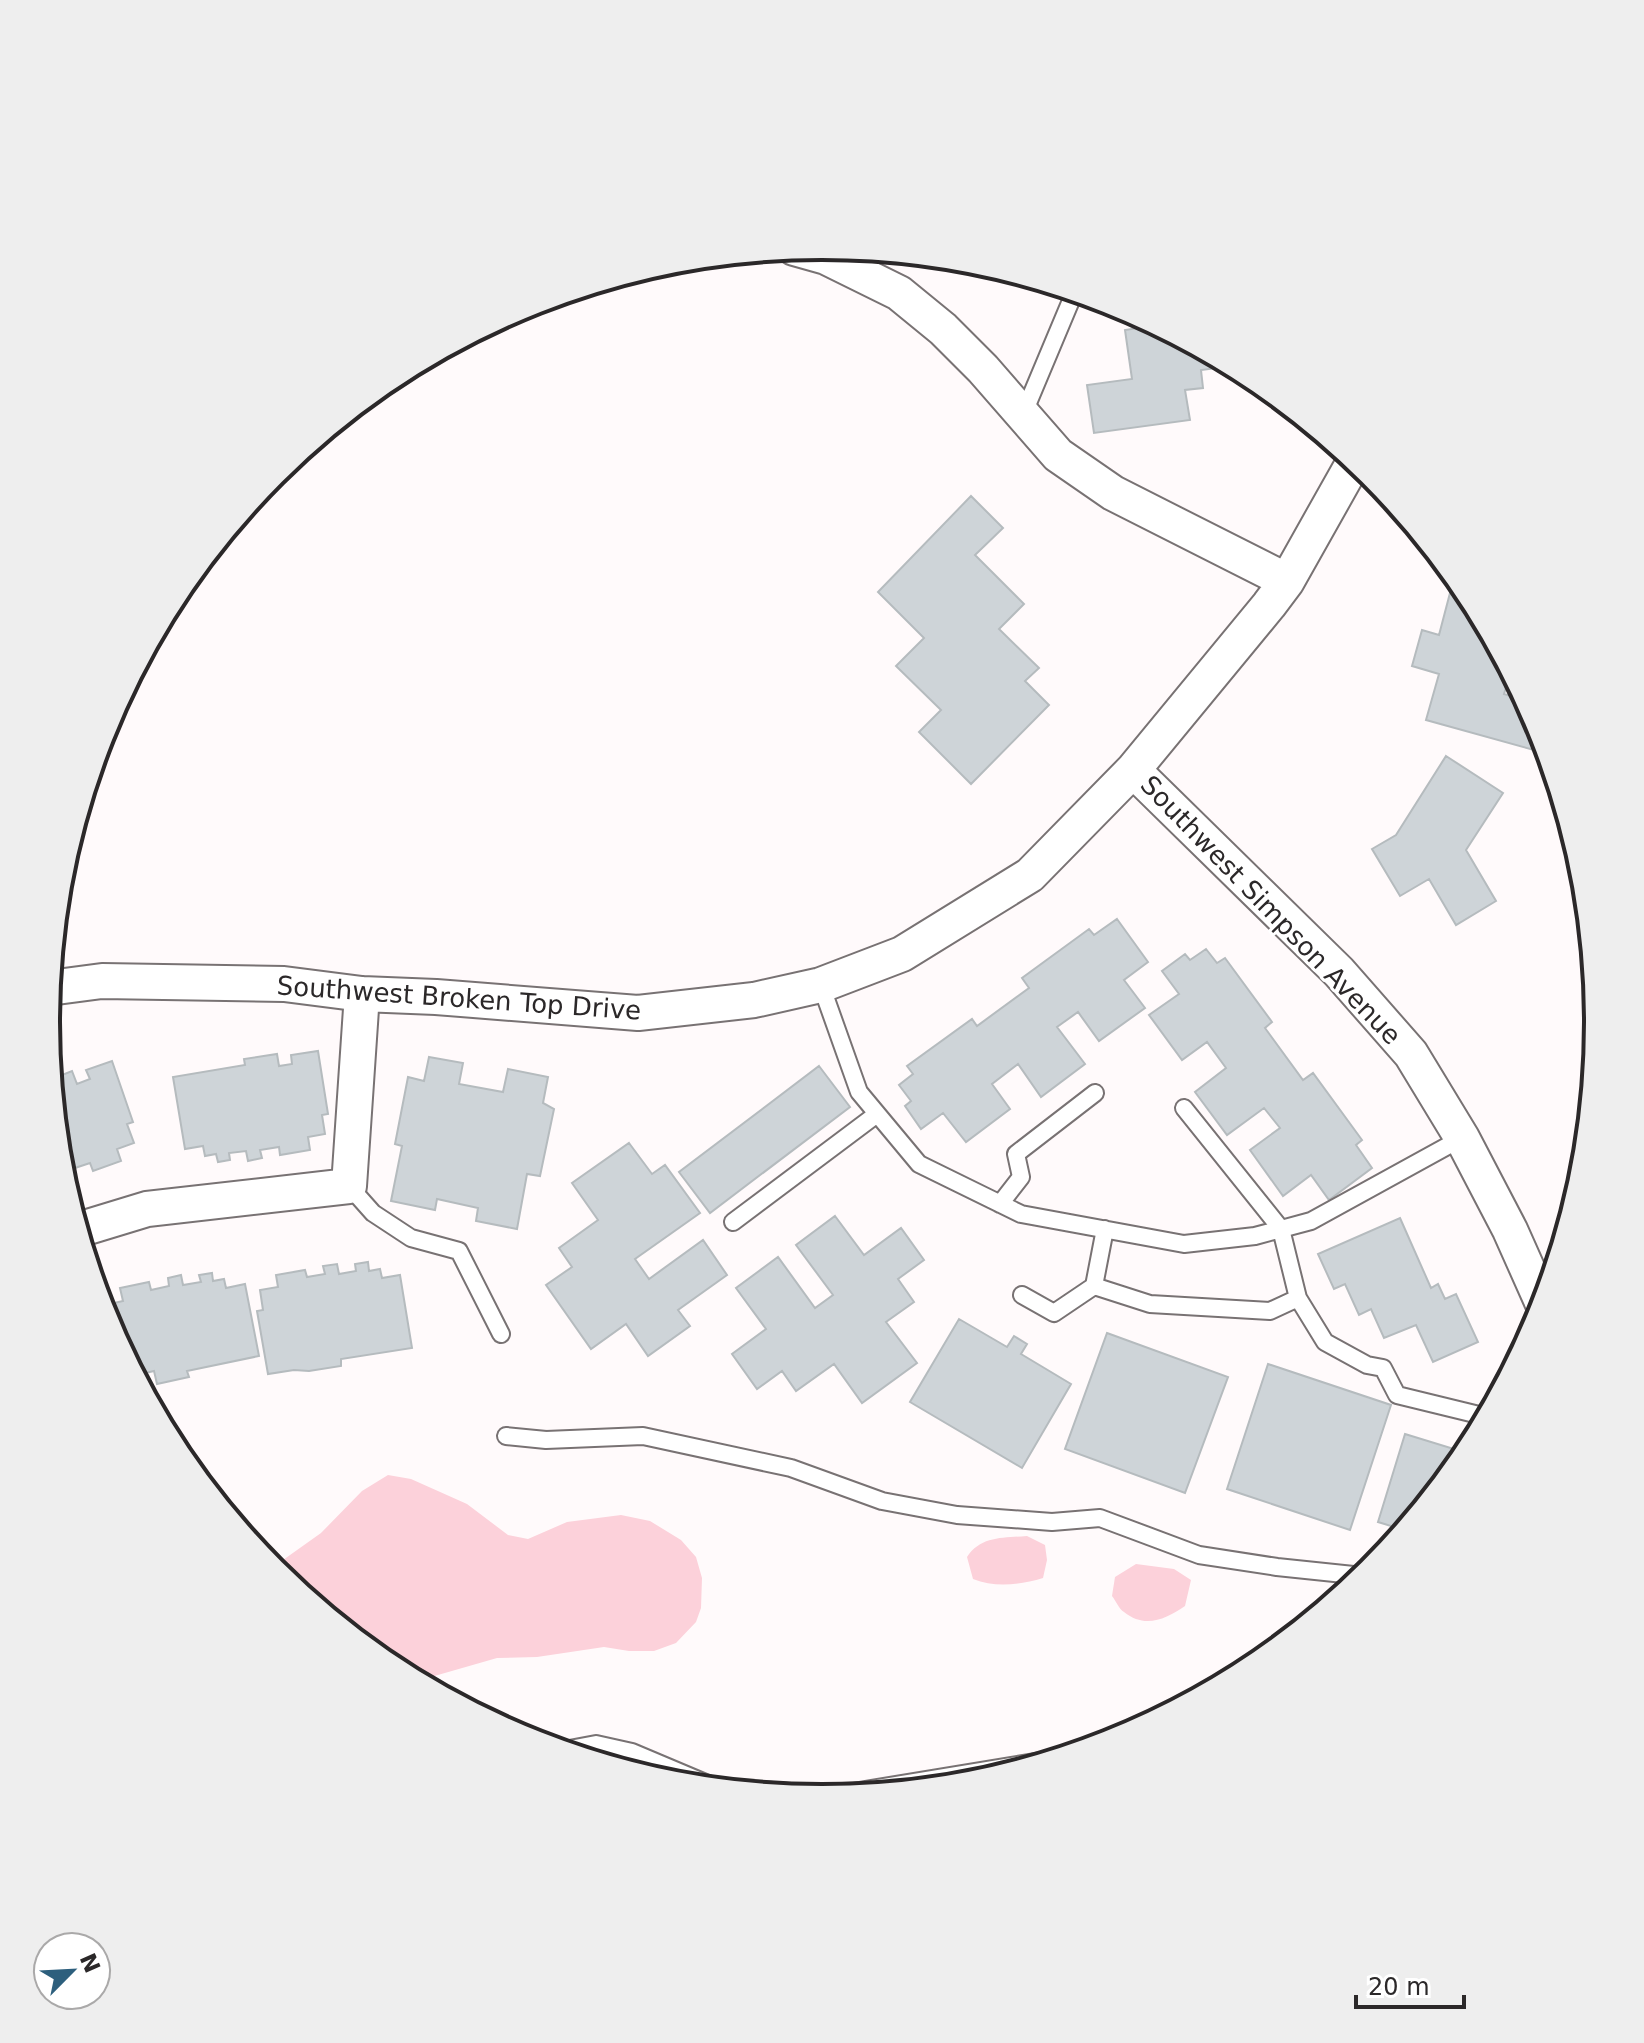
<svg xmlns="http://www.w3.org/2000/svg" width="1644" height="2043" font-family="'DejaVu Sans',sans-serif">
  <rect width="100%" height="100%" fill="#fffafb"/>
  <path fill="#fcd1da" d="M388,1475L411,1479L467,1504L508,1535L528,1539L567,1522L621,1515L650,1521L681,1540L696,1557L702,1578L701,1608L696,1622L676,1643L654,1651H629L604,1647L537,1657L497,1658L417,1681L390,1666L270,1566L283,1560L321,1533L362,1491Z
    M1027,1536L1045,1545L1047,1560L1043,1578C1020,1585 995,1588 973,1579L967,1557C981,1536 1003,1538 1027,1536Z
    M1136,1564L1174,1569L1191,1580L1185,1606C1166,1619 1145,1629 1124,1612C1119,1609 1116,1601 1112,1596L1115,1577Z"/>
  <path fill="#ced4d8" stroke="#b5bbbe" stroke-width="2" d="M1157,325L1233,366L1201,370L1203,388L1185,390L1190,420L1094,433L1087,385L1132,379L1125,330Z
    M971,496L1003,528L975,555L1024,604L999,629L1039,668L1025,681L1049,705L971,784L919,732L941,710L896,666L924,638L878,592Z
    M1450,593L1472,599L1511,672L1504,694L1526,700L1539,725L1546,749L1545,753L1426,720L1439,674L1412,666L1422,630L1439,635Z
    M1446,756L1503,793L1466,850L1496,901L1456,925L1429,879L1400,896L1372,849L1396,835Z
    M1117,919L1148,962L1124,980L1145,1008L1099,1041L1078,1012L1057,1027L1085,1064L1041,1097L1018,1064L992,1084L1010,1109L966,1142L943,1113L921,1129L905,1106L911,1101L899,1085L913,1074L907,1066L972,1019L977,1026L1029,988L1022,978L1089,929L1094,935Z
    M1206,949L1217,963L1225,958L1272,1022L1265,1028L1303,1080L1313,1073L1362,1140L1356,1145L1372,1168L1329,1200L1311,1175L1283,1196L1250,1150L1280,1128L1264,1108L1227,1135L1195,1092L1226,1068L1207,1042L1182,1060L1149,1015L1179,994L1162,971L1185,954L1190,960Z
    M318,1051L328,1114L322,1115L325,1134L308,1137L310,1150L280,1155L279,1147L260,1150L262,1158L248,1161L246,1151L229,1153L230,1160L218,1162L216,1154L205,1156L203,1146L185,1149L173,1077L245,1065L244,1059L277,1054L279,1066L292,1064L291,1055Z
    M429,1057L463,1063L459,1084L503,1092L508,1069L548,1077L543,1103L554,1109L540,1176L527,1174L517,1229L476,1221L478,1208L437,1199L435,1210L391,1201L402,1146L395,1144L408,1077L424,1081Z
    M112,1061L133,1122L127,1124L134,1143L117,1149L121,1161L93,1171L90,1163L72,1169L75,1178L64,1181L61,1172L52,1079L72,1071L77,1084L90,1079L86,1070Z
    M819,1066L850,1107L710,1213L679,1172Z
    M629,1143L652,1174L665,1165L700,1213L635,1259L649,1279L703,1240L727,1275L678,1310L690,1326L648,1356L626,1324L591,1349L546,1285L572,1267L559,1248L598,1220L572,1183Z
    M835,1216L864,1255L901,1228L924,1260L898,1279L914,1302L886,1322L917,1363L862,1403L834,1364L796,1391L782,1371L757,1389L732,1354L766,1329L736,1288L778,1257L815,1308L833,1295L796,1245Z
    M1400,1218L1431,1288L1438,1284L1445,1299L1456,1294L1478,1342L1433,1362L1416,1325L1384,1338L1371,1309L1359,1315L1345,1284L1334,1289L1318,1254Z
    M368,1262L369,1271L380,1269L382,1278L400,1275L412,1348L341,1359V1366L309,1371L294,1370L268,1374L257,1311L263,1310L260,1290L278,1287L276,1275L305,1270L307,1277L325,1274L323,1266L337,1264L339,1274L356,1271L355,1264Z
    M212,1273L213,1281L224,1279L226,1288L245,1284L259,1356L187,1371L189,1377L157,1384L154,1371L141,1374L143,1383H140L108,1324L105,1305L123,1301L120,1288L149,1282L151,1290L169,1286L168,1278L181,1275L183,1285L201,1282L199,1275Z
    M959,1319L1007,1347L1014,1336L1027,1344L1021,1354L1071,1384L1022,1468L910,1402Z
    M1107,1333L1228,1377L1185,1493L1065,1449Z
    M1268,1364L1391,1405L1350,1530L1227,1489Z
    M1405,1434L1467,1453L1404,1530L1378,1522Z"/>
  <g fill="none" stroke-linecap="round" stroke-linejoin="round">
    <g stroke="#787273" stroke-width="20">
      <path id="service" d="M1023,415L1075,291
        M821,985L859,1092L919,1164L1021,1214L1184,1244L1255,1236L1311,1221L1462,1138
        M349,1186L373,1213L411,1238L459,1251L501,1334
        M1000,1204L1021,1177L1016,1154L1095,1093
        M733,1222L877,1114
        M1105,1229L1094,1286L1150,1304L1270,1311L1298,1298L1281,1229L1184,1108
        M1022,1295L1054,1313L1094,1286
        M1298,1298L1325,1342L1367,1365L1383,1368L1397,1395L1479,1415
        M506,1436L546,1440L643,1436L791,1468L882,1501L957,1515L1052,1522L1100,1518L1199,1555L1277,1567L1363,1576
        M564,1750L596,1744L632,1752L715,1787
        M729,1788L835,1795L1053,1759"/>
    </g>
    <g stroke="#787273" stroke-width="38">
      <path id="minor" d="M794,248L826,257L899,293L943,329L983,369L1058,455L1113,493L1287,581
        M1133,770L1339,972L1411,1054L1462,1138L1510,1230L1543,1304
        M49,988L102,981L284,984L362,994L436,997L638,1013L754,1000L821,985L902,954L1030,875L1133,770L1269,605L1287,581L1355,460
        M78,1230L147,1209L349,1186L362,994"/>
    </g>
    <use href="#service" stroke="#fff" stroke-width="16"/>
    <use href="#minor" stroke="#fff" stroke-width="34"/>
  </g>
  <g text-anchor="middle" stroke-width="6" stroke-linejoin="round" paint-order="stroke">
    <g font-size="26" fill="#2b2829" stroke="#fff">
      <text transform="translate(1271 910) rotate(46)" y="9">Southwest Simpson Avenue</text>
      <text transform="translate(459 998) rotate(4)" y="9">Southwest Broken Top Drive</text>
    </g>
  </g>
  <path d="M0 0H1644V2043H0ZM60 1022a762 762 0 1 1 1524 0a762 762 0 1 1-1524 0Z" fill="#eee" fill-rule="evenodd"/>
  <path fill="none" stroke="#2b2829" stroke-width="4" d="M60 1022a762 762 0 1 1 1524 0a762 762 0 1 1-1524 0Z"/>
  <g transform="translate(72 1971) rotate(66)"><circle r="38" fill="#ffffff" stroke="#aaa9a9" stroke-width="2"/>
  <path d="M0-6L14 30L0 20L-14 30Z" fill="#2d5f7d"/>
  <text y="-12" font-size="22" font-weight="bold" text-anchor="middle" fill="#2b2829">N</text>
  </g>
  <path d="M1356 1995v12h108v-12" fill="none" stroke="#2b2829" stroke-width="4"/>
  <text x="1368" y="1995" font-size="24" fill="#2b2829" stroke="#ffffff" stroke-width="6" paint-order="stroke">20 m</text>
</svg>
